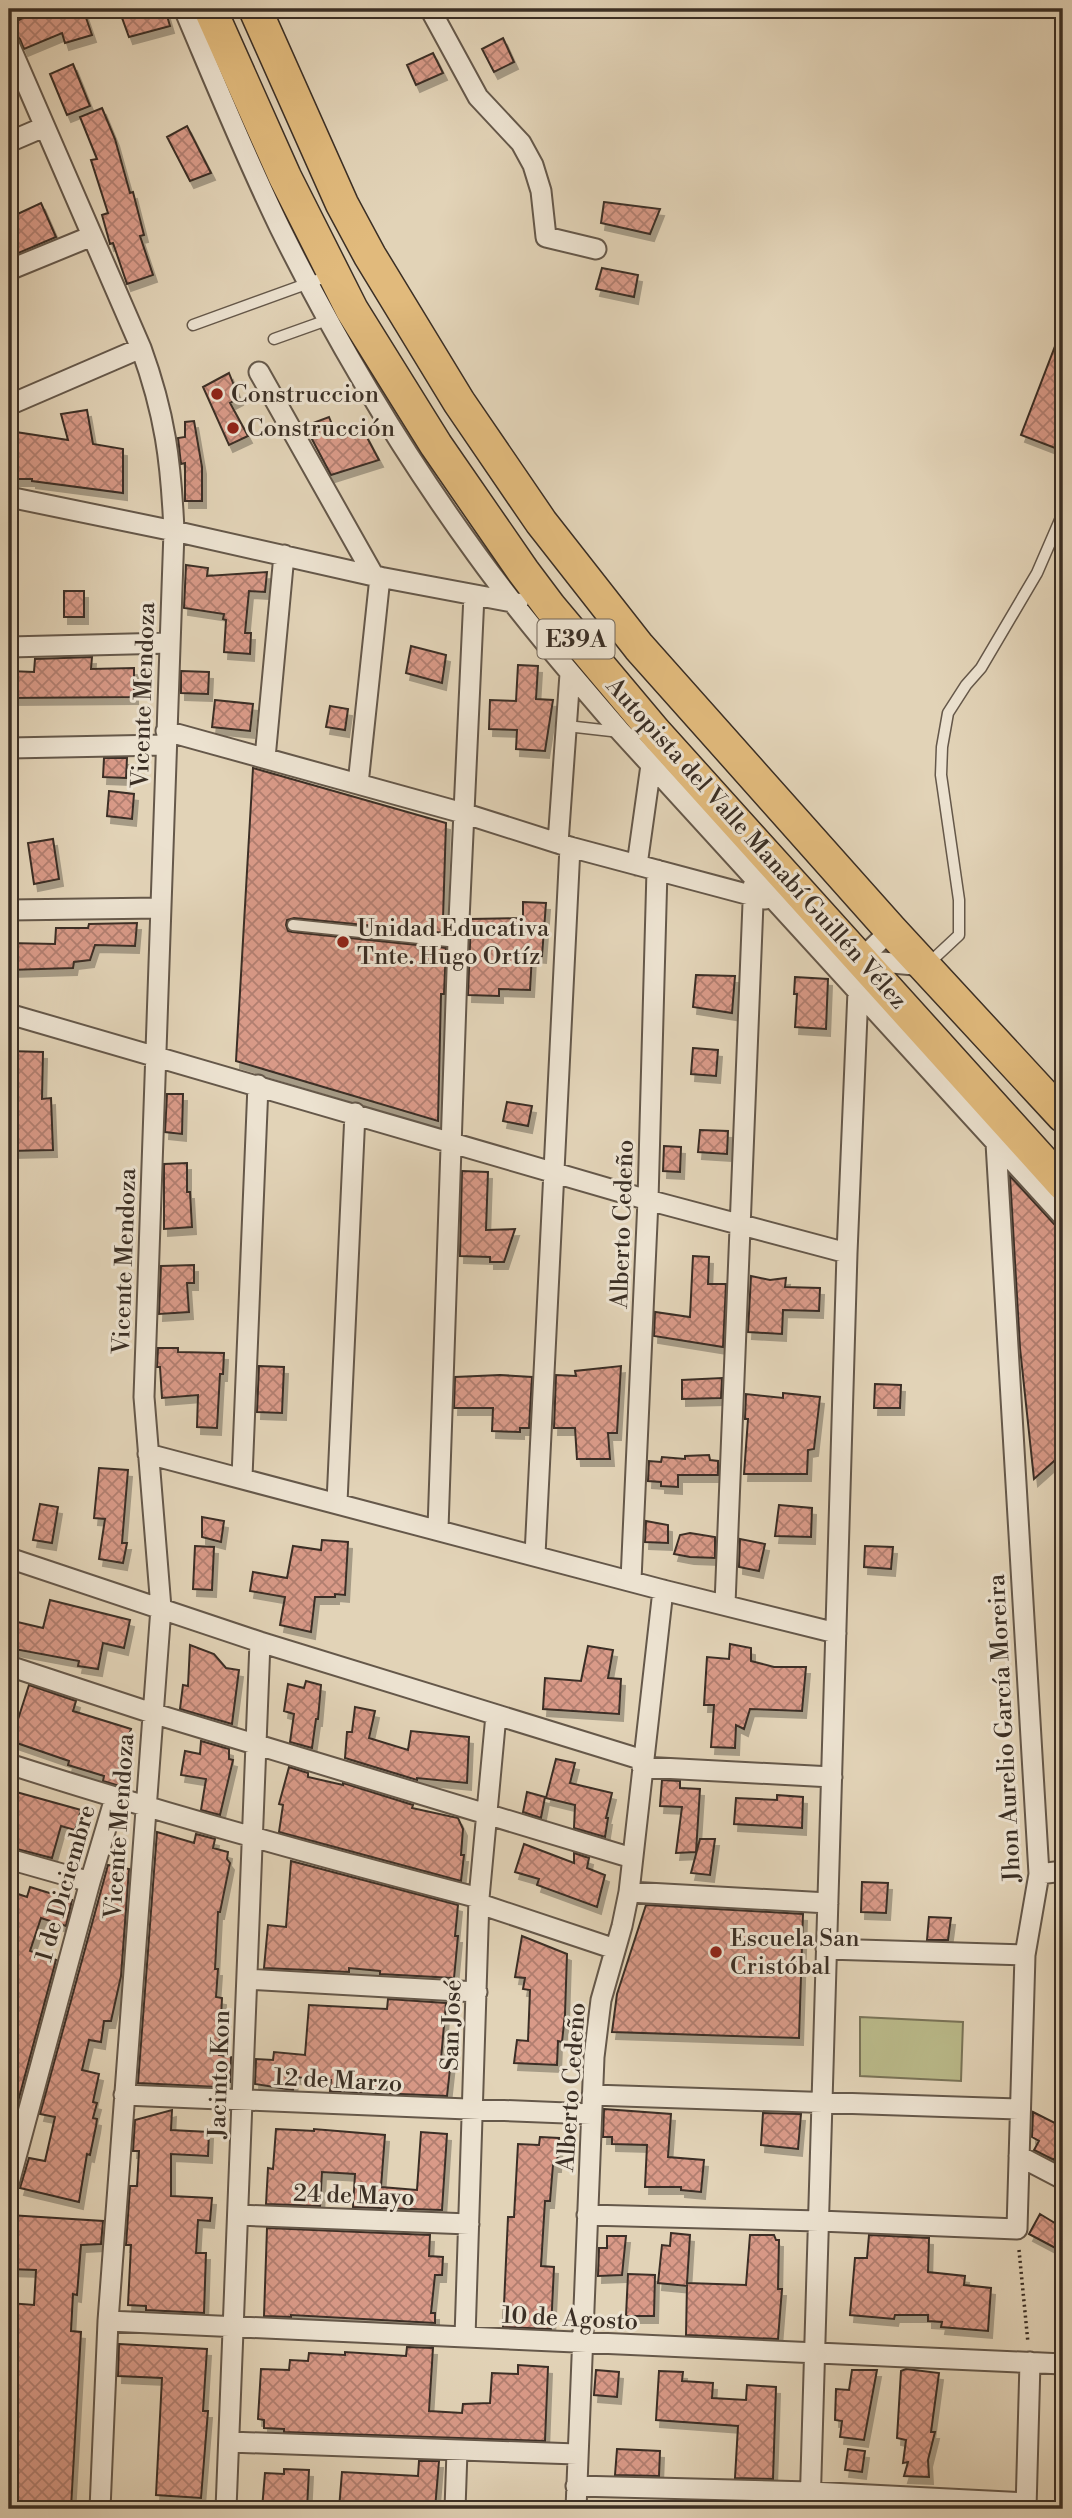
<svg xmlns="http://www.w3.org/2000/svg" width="1072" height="2518" font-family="'Libre Bodoni',serif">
  <defs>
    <pattern id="building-cross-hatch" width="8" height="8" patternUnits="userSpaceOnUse" patternTransform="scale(1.75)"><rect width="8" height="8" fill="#d99a88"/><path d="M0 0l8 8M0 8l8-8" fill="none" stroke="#b17e6f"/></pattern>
    <filter id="shadow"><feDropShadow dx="4" dy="7" stdDeviation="0" flood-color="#0004"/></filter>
  </defs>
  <rect width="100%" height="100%" fill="#e2d3b7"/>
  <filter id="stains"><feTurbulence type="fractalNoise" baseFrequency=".00286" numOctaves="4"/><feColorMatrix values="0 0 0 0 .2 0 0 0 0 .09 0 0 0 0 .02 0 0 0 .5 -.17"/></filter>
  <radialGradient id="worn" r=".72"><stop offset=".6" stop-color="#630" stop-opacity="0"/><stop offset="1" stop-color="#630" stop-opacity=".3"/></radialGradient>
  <path fill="#baba8a" stroke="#7a7458" stroke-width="2" d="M860,2017L963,2022L961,2081L860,2076Z"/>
  <path fill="url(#building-cross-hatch)" stroke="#3b2f25" stroke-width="2" filter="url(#shadow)" d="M39,9L43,14L60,9H83L92,35L65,43L62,33L24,49L20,39L12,32L9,22L17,21Z
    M139,9H165L170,26L129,37L121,15Z
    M503,38L514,62L494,72L482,49Z
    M433,53L443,73L416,85L407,65Z
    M73,64L90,106L67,115L50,74Z
    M102,108L115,139L130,193L133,192L144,235L140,236L153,275L127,284L113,243L110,244L102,215L108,213L91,160L97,159L80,117Z
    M187,126L211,173L190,181L167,137Z
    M604,202L660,209L650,234L601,223Z
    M41,203L56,237L9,257V218Z
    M602,268L638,275L634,297L596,289Z
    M1062,328H1063V451L1021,435Z
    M229,373L239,398L230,403L248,436L229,445L203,387Z
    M87,410L93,444L123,449V493L32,481V479H9V431L68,440L61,414Z
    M329,417L337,437L362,428L379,460L331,475L305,426Z
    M194,421L202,467V501H185V463L181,464L178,438L185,437V422Z
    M186,565L208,568L207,576L267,572L265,592L249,591L245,633H251L250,654L224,652L226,620L223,619L224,614L184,608Z
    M64,591H84V617H64Z
    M411,646L446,655L442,683L406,673Z
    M92,657L91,669L134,668V697L9,698V671L34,672L35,659Z
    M518,665L538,666L536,699L553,700L545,751L516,749L517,730L489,729L490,700L516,701Z
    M181,671L209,672L208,694L181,693Z
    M215,700L253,704L250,731L212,727Z
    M330,706L348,709L345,730L326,727Z
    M104,758H127L126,778L103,777Z
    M253,768L446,823L443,919H447L446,933L294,918L287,920L286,925L288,931L292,932L446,948L444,994H441L438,1121L236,1061Z
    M109,791L134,794L132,819L107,816Z
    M53,839L59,879L34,884L28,843Z
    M523,902L546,903L542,956L532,955L530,990L499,989V996L468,995L471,919L523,918Z
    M137,923L135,946L95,945L90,960L74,962L73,968L9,970V943L55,944L56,928H88L89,924Z
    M696,975L735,976L732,1013L693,1007Z
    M795,977L828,979L826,1029L795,1027L797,994H794Z
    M693,1048L718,1050L716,1076L691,1074Z
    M9,1051L43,1052L42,1099L51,1098L53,1150L9,1151Z
    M167,1094H183L182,1134L165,1132Z
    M507,1102L532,1106L528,1126L503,1121Z
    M700,1130L728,1131L727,1154L698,1152Z
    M664,1146L681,1147L680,1172L663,1171Z
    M187,1163V1192H190L192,1227L164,1229V1164Z
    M462,1171L488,1172L486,1230L515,1229L504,1262H490V1257L460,1256Z
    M1010,1176L1054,1224L1063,1231V1453L1034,1479L1020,1348Z
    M693,1256L709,1257L708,1284H726L723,1347L654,1336L655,1312L690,1317Z
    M194,1265V1283H187L189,1312L159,1314L161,1266Z
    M751,1276L770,1280L786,1278L785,1287L820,1288L819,1311L783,1310L782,1334L748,1332Z
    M158,1348H178V1352L224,1353L223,1374H220L217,1428L197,1427L198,1395L162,1398L160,1367H157Z
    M259,1366L284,1367L282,1413L257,1412Z
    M621,1366L617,1433H608L610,1459H577L575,1428H554L556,1375L576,1376L575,1371Z
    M500,1375L532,1377L529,1428H520V1432L492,1431L493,1408H454L455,1377Z
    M722,1378L721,1398L682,1399V1380Z
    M875,1384L901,1385L900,1408H874Z
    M783,1393L820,1397L814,1449L808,1450L807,1474H744L748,1419H745L746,1394L783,1398Z
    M709,1455L710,1460L718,1461V1475H678V1487L661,1486V1482L648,1481L649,1461L661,1462L662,1457L685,1459V1456Z
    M99,1468L128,1470L122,1543H127L123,1563L99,1559L105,1519L94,1518Z
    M40,1504L58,1507L52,1543L33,1540Z
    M779,1505L812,1508L811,1537L775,1536Z
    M202,1517L224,1521L221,1542L202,1537Z
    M646,1521L668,1525V1543L645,1542Z
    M690,1533L715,1537V1558L690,1557L674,1554L680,1535Z
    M740,1539L765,1544L759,1571L739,1567Z
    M322,1540L348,1542L345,1595L335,1594V1597H315L311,1632L280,1625L285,1597L250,1591L253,1572L287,1578L293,1546L321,1550Z
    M195,1546L214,1547L212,1590L193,1589Z
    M865,1546L893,1547L891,1569L864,1567Z
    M50,1600L130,1620L124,1648L103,1643L98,1669L78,1666L79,1661L9,1648V1620L43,1628Z
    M730,1644L751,1648V1661L774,1667H806L802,1711L750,1709L744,1729L736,1725L735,1748L711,1747L714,1705H704L707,1657L729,1659Z
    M190,1645L214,1654L226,1668L239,1670L232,1724L180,1709L183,1685L188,1686Z
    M588,1646L613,1650L608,1678L621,1679L619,1714L543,1709L545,1678L581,1681Z
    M306,1681L321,1685L318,1719H316L312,1748L290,1742L294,1714L284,1711L288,1684L304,1688Z
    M29,1685L76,1701L73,1711L131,1729L119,1767L128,1769L123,1787L103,1781L104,1776L68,1765L69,1761L11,1741Z
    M355,1707L375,1711L369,1738L408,1750L411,1731L469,1737L467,1783L417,1778V1780L345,1758L347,1732H352Z
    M201,1741L229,1749V1759L233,1760L220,1815L201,1810L206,1779L181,1775L185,1751L200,1754Z
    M556,1759L575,1763L570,1783L612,1793L606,1818H608L605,1837L574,1828L575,1805L546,1798Z
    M289,1767L308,1773V1777L343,1785V1783L413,1805L412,1808L458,1818L463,1829L461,1855H464L461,1881L279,1832L283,1805L279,1804Z
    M662,1780L680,1781V1788L700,1789L696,1852L676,1853L682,1807L660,1806Z
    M9,1790L81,1810L75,1830L61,1826L52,1858L9,1847Z
    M527,1792L545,1797L541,1818L523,1812Z
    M777,1795L803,1797L802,1828L734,1824L736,1798L777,1800Z
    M157,1832L194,1843L196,1834L215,1839L213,1848L228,1852L227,1859L230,1863L220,1912H218L215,1969H218L216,1997L222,1998L219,2055L231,2057L230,2082L219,2081L218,2087L138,2083Z
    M700,1839H715L710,1875L691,1873Z
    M524,1844L574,1863V1853L589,1858L587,1868L605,1875L597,1907L537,1885L539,1879L515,1872Z
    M291,1861L458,1905L455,1936H458L454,1978L380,1974V1971L349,1968V1972L264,1968L268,1925L286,1927Z
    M108,1865L129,1869L121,1976L111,2021H104L101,2042L89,2040L82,2070L99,2074L93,2102L97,2103L93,2118L97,2119L96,2126L90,2155L87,2154L79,2202L20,2188L29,2158L45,2161L55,2117L40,2114Z
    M862,1882L888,1883L886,1913L861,1912Z
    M30,1887L72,1900L66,1926L41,1918L30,1951L56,1960L16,2109L9,2107V1891L27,1897Z
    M646,1905L803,1914L799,2038L612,2032L617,1994Z
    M929,1917L951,1918L948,1940H927Z
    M522,1936L567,1954L565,2014L562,2042L558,2041L557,2065L514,2063L517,2040L528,2041L530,1990L523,1989L525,1978L515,1977Z
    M388,1999L446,2003L441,2059L451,2060L447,2096L330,2091L331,2080L294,2077L293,2090L255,2084L256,2059L273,2060L274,2052L305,2055L309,2005L387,2009Z
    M604,2109L671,2114L668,2157L704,2160L701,2192L681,2190V2187H645L647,2145L612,2144V2137H603Z
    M172,2110L171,2130L209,2132L208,2156L171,2154V2196L212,2198L210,2221L198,2220L196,2253H206L204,2313L146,2310V2306L128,2305L131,2245H126L130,2186H137L139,2151H133L135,2120Z
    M1033,2112L1063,2127V2151L1059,2149L1054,2160L1034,2150L1039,2141L1032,2137Z
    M763,2113L801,2114L798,2149L761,2145Z
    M276,2129L314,2131V2129L385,2135L381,2187L417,2190L421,2132L447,2134L442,2210L353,2207L355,2174L322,2172L320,2206L266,2204L268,2168L273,2169Z
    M540,2137L559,2138L557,2165H553L550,2201H545L541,2266L554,2267L551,2329L503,2327L508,2217H514L518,2144L539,2145Z
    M1040,2214L1063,2228V2252L1029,2234Z
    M9,2215L103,2221L101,2244L81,2245L77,2295L73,2294L71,2331L81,2332L71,2508L9,2502V2303L34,2305L36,2270L9,2269Z
    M267,2228L430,2235L429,2256L443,2257L442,2275H435L431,2313H435V2323L291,2315V2317L264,2316Z
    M671,2233L690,2235L687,2283L746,2285L750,2235H774L776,2240H779L778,2289H782L778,2339L686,2335L687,2284V2286L658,2283L662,2245L670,2246Z
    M869,2235L929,2238L928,2272L965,2276L964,2285L991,2288L988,2331L941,2327L942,2322L928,2321V2315H895L894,2319L850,2315L855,2258H867Z
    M607,2236H626L622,2275L598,2276L599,2248H607Z
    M628,2274L655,2275L654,2316H626Z
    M119,2344L207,2349L203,2411H208L201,2498L156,2495L162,2378L118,2376Z
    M407,2347L433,2348L429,2411L462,2413L463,2404L490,2403L492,2373L518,2374V2365L548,2367L545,2441L284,2432V2429L264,2428V2420L258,2419L261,2369L289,2370L290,2360L308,2361L309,2353L345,2355V2352L406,2356Z
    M906,2369L939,2373L931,2432H935L928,2460L929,2477L904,2476L908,2462L903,2463L906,2440L897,2438L901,2371Z
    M596,2370L619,2372L617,2397L594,2395Z
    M852,2370H877L864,2440L840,2437L842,2421L835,2420L836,2389L849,2390Z
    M659,2371L683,2372L682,2381L713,2383L712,2398L746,2400L747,2385L776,2387L773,2479L735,2478L738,2426L656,2420Z
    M617,2449L660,2451L659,2476L615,2475Z
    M848,2449L865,2451L862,2472L845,2470Z
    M419,2461H439L435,2509H339L342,2472L418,2476Z
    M284,2469L309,2470L307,2509H262L265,2473L284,2474Z"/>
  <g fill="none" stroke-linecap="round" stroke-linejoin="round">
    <g stroke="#65584a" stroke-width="13">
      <path id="service" d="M193,325L331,275
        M274,339L330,319
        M567,726L620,732
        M293,925L458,942
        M928,964L959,935V900L941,775L942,747L948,713L966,685L981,668L1037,573L1063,513"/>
    </g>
    <g stroke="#65584a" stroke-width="23">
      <path id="minor" d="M184,9C215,82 245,156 280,228C336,341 402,452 477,555C521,616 571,674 621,732L1063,1216
        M430,9L478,97L521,143L533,165L541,191L546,237L596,249
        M9,10L14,9
        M9,44L141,348C165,414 171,461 174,531L144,1397L161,1608L108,2321L100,2509
        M9,142L44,127
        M9,270L92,236
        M259,372L374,576
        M9,405L141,348
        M9,497L174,531L374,576L518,603
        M9,647L170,643
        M166,731L463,813L570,847L765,899
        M9,748L165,745
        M265,758L284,555
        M358,784L380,577
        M558,843L570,674
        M637,865L652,758
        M9,910L160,908
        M860,960L925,966
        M9,1014L648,1200L847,1253
        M148,1454L663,1590L836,1633
        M242,1477L258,1085
        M337,1502L355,1113
        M438,1529L458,942L474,595
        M535,1555L570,847
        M9,1558L260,1642L643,1760
        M631,1580L648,1200L657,870
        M725,1604L754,878
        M9,1666L152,1713L632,1858
        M9,1764C164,1814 321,1857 479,1898
        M642,1767L832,1777
        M9,1859L90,1882
        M1039,1874L1063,1871
        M629,1892L828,1903
        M480,1904L615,1949
        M826,1949L1025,1955
        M247,1979L477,1992
        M124,2095L591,2114
        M592,2095L1020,2109
        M1019,2156L1063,2179
        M9,2183L90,1882L115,1798
        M238,2215L469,2224
        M587,2215L819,2221L1017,2229L1025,1955L1039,1874L996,1143L998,1112
        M108,2321L1063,2364
        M465,2337L479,1898L496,1715
        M229,2442L577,2454
        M576,2486L811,2492L1026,2503
        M226,2509L260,1642
        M455,2509L457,2451
        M576,2509L594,2057L601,2000L622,1926L629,1892L663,1590
        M810,2509L847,1253L858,991L860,960L891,930
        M1026,2509L1030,2362"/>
    </g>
    <g stroke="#3b2f25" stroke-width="35">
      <path id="primary" d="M210,9L285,177L352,310L436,445L523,571L550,607L655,732L1063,1184
        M255,9L342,204L370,256L459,402L541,522L639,647L891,930L1063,1116"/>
    </g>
    <path stroke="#3b2f25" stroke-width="3.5" stroke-dasharray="2 3.5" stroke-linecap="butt" d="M1019,2250L1028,2343"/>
    <use href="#service" stroke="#ece2d0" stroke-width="10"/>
    <use href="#minor" stroke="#ece2d0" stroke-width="19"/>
    <use href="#primary" stroke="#e1ba7c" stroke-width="32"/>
  </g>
  <g fill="#8f2418" stroke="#ece2d0" stroke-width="2.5">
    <circle cx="217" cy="394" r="7"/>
    <circle cx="233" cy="428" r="7"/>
    <circle cx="343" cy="942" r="7"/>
    <circle cx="716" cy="1952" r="7"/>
  </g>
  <g text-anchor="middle" stroke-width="6" stroke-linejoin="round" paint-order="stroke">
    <rect fill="#ece2d0" stroke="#706558" stroke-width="2" x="537.5" y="619.5" width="77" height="39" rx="5"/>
    <g font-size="23" font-weight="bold" fill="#3b2f25">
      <text x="576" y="647">E39A</text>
    </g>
    <g font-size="24" fill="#3b2f25" stroke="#ece2d0" text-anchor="start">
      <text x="231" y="402">Construccion</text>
      <text x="247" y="436">Construcción</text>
      <text x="357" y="936">Unidad Educativa<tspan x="357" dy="28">Tnte. Hugo Ortíz</tspan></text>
      <text x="730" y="1946">Escuela San<tspan x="730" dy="28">Cristóbal</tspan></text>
    </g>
    <g font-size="24" fill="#3b2f25" stroke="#ece2d0">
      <text transform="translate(143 695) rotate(-88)" y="8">Vicente Mendoza</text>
      <text transform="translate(757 843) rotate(48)" y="8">Autopista del Valle Manabí Guillén Vélez</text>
      <text transform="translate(622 1224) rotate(-88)" y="8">Alberto Cedeño</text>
      <text transform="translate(124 1261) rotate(-88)" y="8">Vicente Mendoza</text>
      <text transform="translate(1004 1728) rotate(-93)" y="8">Jhon Aurelio García Moreira</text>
      <text transform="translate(119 1826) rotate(-86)" y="8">Vicente Mendoza</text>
      <text transform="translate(65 1883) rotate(-74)" y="8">1 de Diciembre</text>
      <text transform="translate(451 2025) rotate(-88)" y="8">San José</text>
      <text transform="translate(219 2074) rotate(-88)" y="8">Jacinto Kon</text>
      <text transform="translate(338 2080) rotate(3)" y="8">12 de Marzo</text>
      <text transform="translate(571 2087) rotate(-86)" y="8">Alberto Cedeño</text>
      <text transform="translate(354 2195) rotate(2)" y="8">24 de Mayo</text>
      <text transform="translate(570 2318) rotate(3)" y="8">10 de Agosto</text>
    </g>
  </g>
  <rect width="1072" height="2518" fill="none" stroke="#e2d3b7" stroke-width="35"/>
  <rect x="10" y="10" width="1051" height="2497" fill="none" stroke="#3b2f25" stroke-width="3.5"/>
  <rect x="18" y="18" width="1037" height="2483" fill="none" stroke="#3b2f25" stroke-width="2"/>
  <rect width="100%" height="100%" filter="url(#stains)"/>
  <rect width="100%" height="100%" fill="url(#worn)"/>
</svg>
